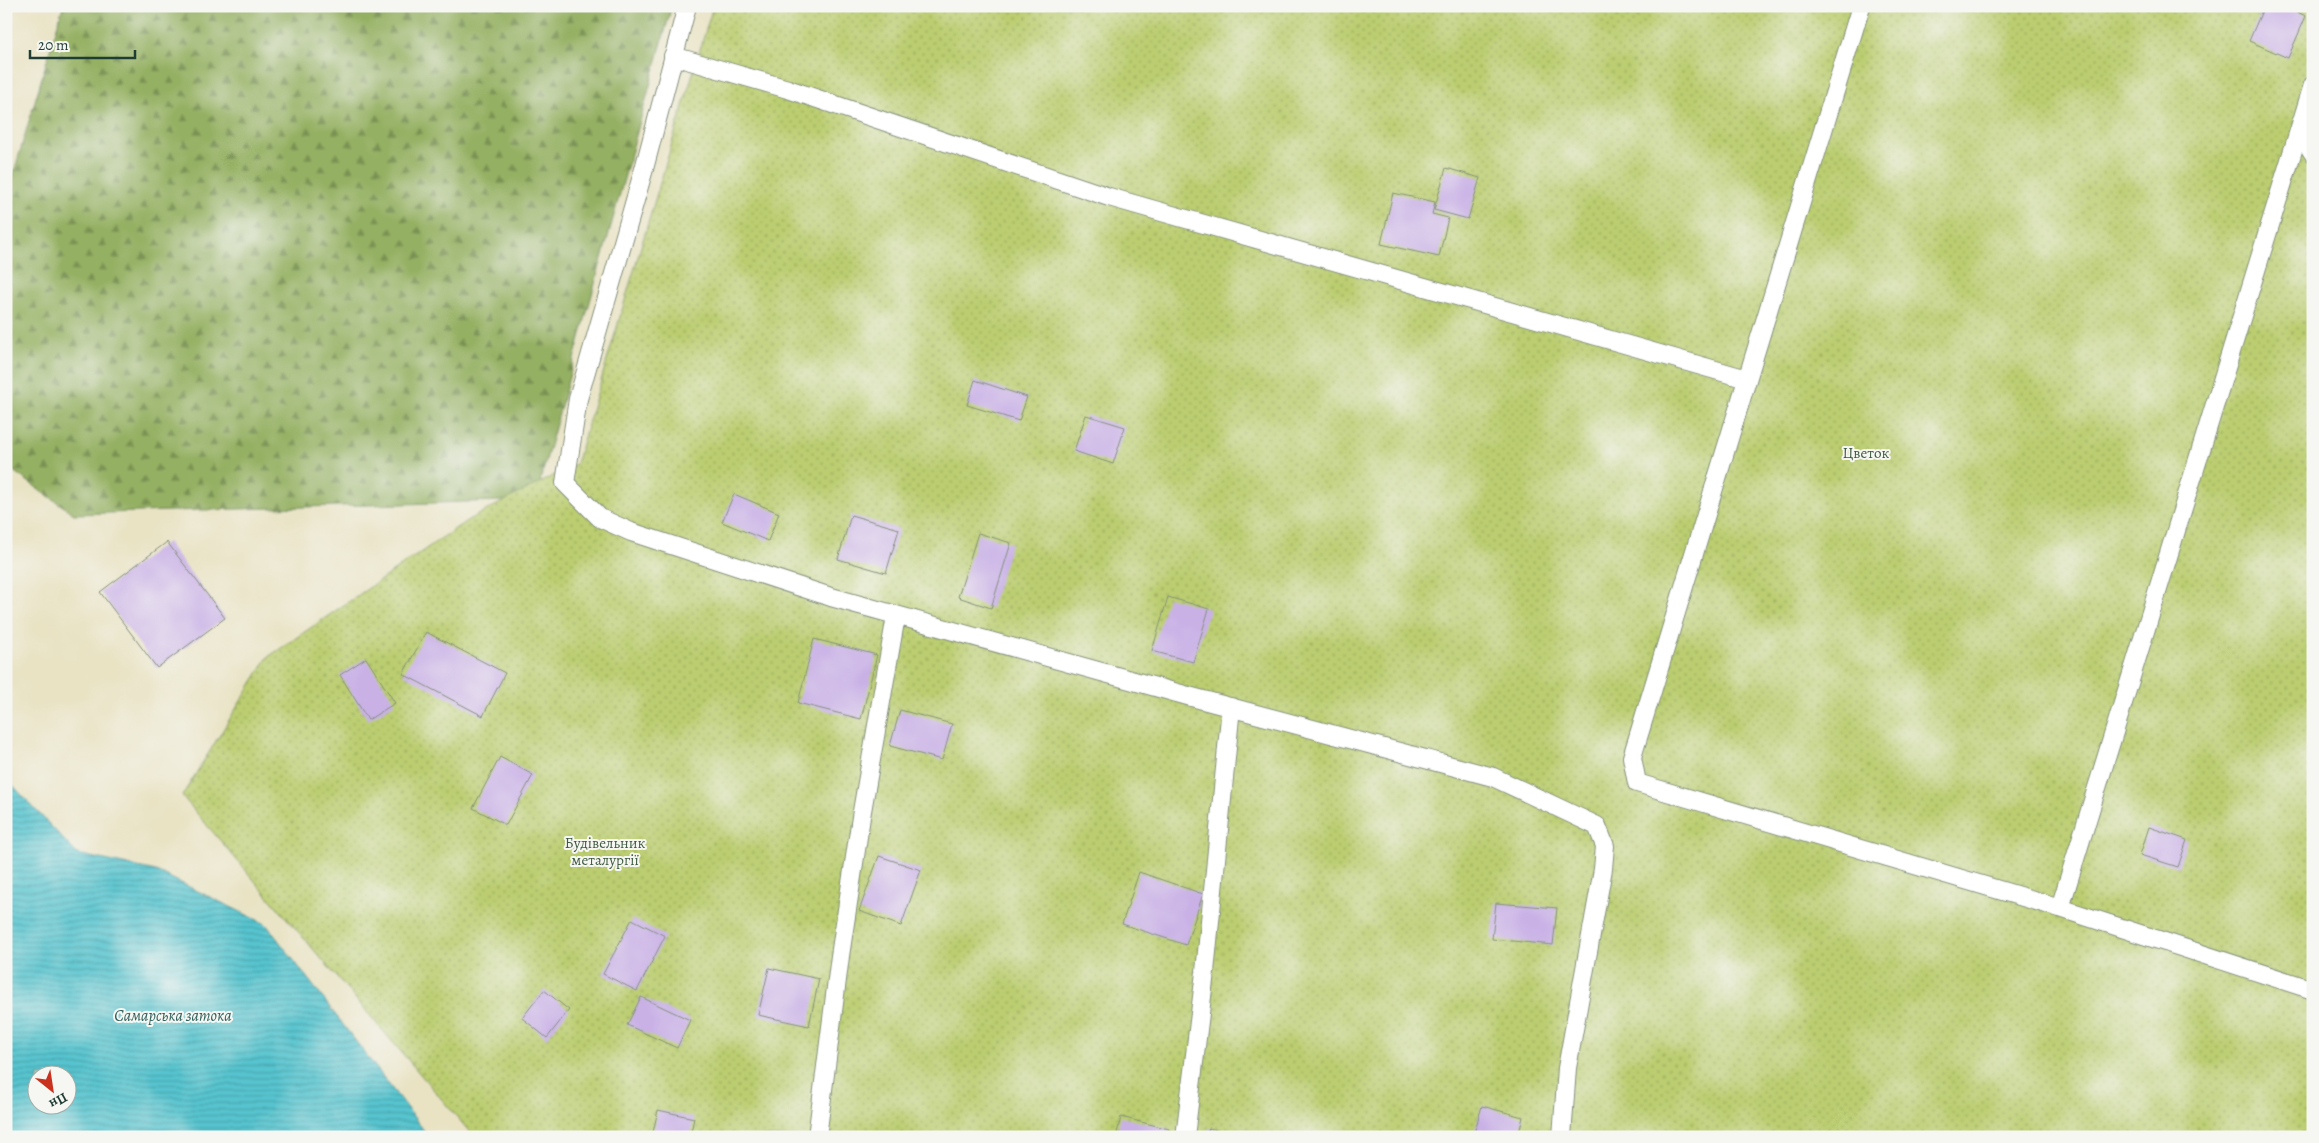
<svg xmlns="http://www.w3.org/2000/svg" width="2319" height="1143" font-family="Alegreya,serif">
  <defs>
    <pattern id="forest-firs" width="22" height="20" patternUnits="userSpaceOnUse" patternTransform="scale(1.25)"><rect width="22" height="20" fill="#94b062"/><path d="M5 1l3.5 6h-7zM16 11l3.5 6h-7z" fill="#789052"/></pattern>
    <pattern id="garden-dots" width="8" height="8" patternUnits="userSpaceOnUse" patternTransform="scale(1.25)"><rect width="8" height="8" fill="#bbcd70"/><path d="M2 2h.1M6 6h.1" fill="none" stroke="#97a85d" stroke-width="1.8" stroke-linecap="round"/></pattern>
    <pattern id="water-rules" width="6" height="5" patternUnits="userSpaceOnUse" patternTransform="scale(1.25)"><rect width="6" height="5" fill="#57c4cf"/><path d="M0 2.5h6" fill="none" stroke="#47a0a9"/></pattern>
  </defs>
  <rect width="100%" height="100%" fill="#f6f6f2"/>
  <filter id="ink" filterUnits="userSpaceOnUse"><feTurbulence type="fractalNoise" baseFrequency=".02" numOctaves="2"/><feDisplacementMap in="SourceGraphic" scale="10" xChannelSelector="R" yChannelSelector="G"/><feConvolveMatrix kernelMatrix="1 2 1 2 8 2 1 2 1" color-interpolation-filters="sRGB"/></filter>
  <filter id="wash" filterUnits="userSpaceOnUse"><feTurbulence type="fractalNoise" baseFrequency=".0096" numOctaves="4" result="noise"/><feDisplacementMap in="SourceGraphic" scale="20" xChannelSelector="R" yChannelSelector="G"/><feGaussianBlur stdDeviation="1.12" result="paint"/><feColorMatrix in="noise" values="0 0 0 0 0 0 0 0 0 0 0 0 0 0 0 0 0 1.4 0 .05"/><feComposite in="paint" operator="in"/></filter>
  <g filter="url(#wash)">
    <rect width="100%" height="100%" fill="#e9e3c4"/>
    <path fill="url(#forest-firs)" stroke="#5a764b" d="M63,6H672L535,500L74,514L6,466V199Z"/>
    <path fill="url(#garden-dots)" stroke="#6d8552" d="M713,6H2313V1137H474L182,796L268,657L468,520L576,464Z"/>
    <path fill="url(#water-rules)" stroke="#3b8082" fill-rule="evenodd" d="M6,778L77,854L156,871L266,924L429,1137H6ZM38,1076H68V1106H38Z"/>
    <g id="blocks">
      <path fill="#c9b1e6" d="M2264,6H2284L2306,16L2288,58L2249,41Z
        M1446,168L1480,178L1468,219L1434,210Z
        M1393,193L1435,202L1432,214L1448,218L1439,257L1381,244Z
        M975,380L1027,397L1019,421L967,405Z
        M1086,415L1125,427L1113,464L1074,451Z
        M734,494L779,513L768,541L722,522Z
        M851,515L899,529L886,573L838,559Z
        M978,533L1011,543L991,608L958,597Z
        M167,542L225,618L157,668L100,592Z
        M1168,597L1209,609L1193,662L1152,651Z
        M426,632L505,673L483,716L403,674Z
        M814,639L877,655L861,719L798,703Z
        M366,658L395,703L368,720L340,675Z
        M900,710L952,724L942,760L890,746Z
        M500,757L533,775L506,825L473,808Z
        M2149,827L2187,840L2178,867L2140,855Z
        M879,856L921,870L901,926L859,911Z
        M1139,872L1203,894L1186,945L1122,924Z
        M1496,903L1557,908L1553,945L1492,939Z
        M632,919L665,936L637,991L603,974Z
        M769,968L819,979L809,1026L758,1015Z
        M544,990L569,1010L547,1038L522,1018Z
        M641,997L690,1020L677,1048L627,1025Z
        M1482,1106L1523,1117L1518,1137H1473Z
        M658,1110L694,1118L690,1137H652Z
        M1121,1117L1169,1129L1167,1137H1116Z
        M1209,1128L1238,1136V1137H1206Z"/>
    </g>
  </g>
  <g filter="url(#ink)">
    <use href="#blocks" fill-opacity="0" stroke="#84907c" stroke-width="1"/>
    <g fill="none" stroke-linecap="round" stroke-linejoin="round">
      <g stroke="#84907c" stroke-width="20">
        <path id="lane" d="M687,6L644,169L578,399L565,483L600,518L631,532L831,597L1188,696L1493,777L1597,826L1605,846L1603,869L1567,1068L1562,1137
          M1861,6L1632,757L1637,783L2060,908L2313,990
          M673,56L788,89L1109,197L1747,379
          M2299,131L2313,153
          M2060,908L2313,85
          M817,1137L840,956L861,817L896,616
          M1185,1137L1205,972L1231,707"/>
      </g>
      <use href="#lane" stroke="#fff" stroke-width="18"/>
    </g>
  </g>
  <g text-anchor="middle" stroke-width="4" stroke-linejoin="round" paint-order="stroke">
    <g font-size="15" fill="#3e5a40" stroke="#f6f6f2">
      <text x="1866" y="458">Цветок</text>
      <text x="605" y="848">Будівельник<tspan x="605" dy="17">металургії</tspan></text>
    </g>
    <g font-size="16" font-style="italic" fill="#2d5f5b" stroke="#f6f6f2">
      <text x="173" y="1021">Самарська затока</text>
    </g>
  </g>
  <rect width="2319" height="1143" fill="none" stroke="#f6f6f2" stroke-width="25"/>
  <g transform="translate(52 1090) rotate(150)"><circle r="24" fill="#f6f6f2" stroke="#a0aca6"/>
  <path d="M0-4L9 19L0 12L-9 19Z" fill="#c8321e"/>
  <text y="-8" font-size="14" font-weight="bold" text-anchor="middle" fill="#1f3d34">Пн</text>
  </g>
  <path d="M30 50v8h105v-8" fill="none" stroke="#1f3d34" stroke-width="2.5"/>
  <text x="38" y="50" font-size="15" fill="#1f3d34" stroke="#f6f6f2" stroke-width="4" paint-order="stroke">20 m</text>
</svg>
